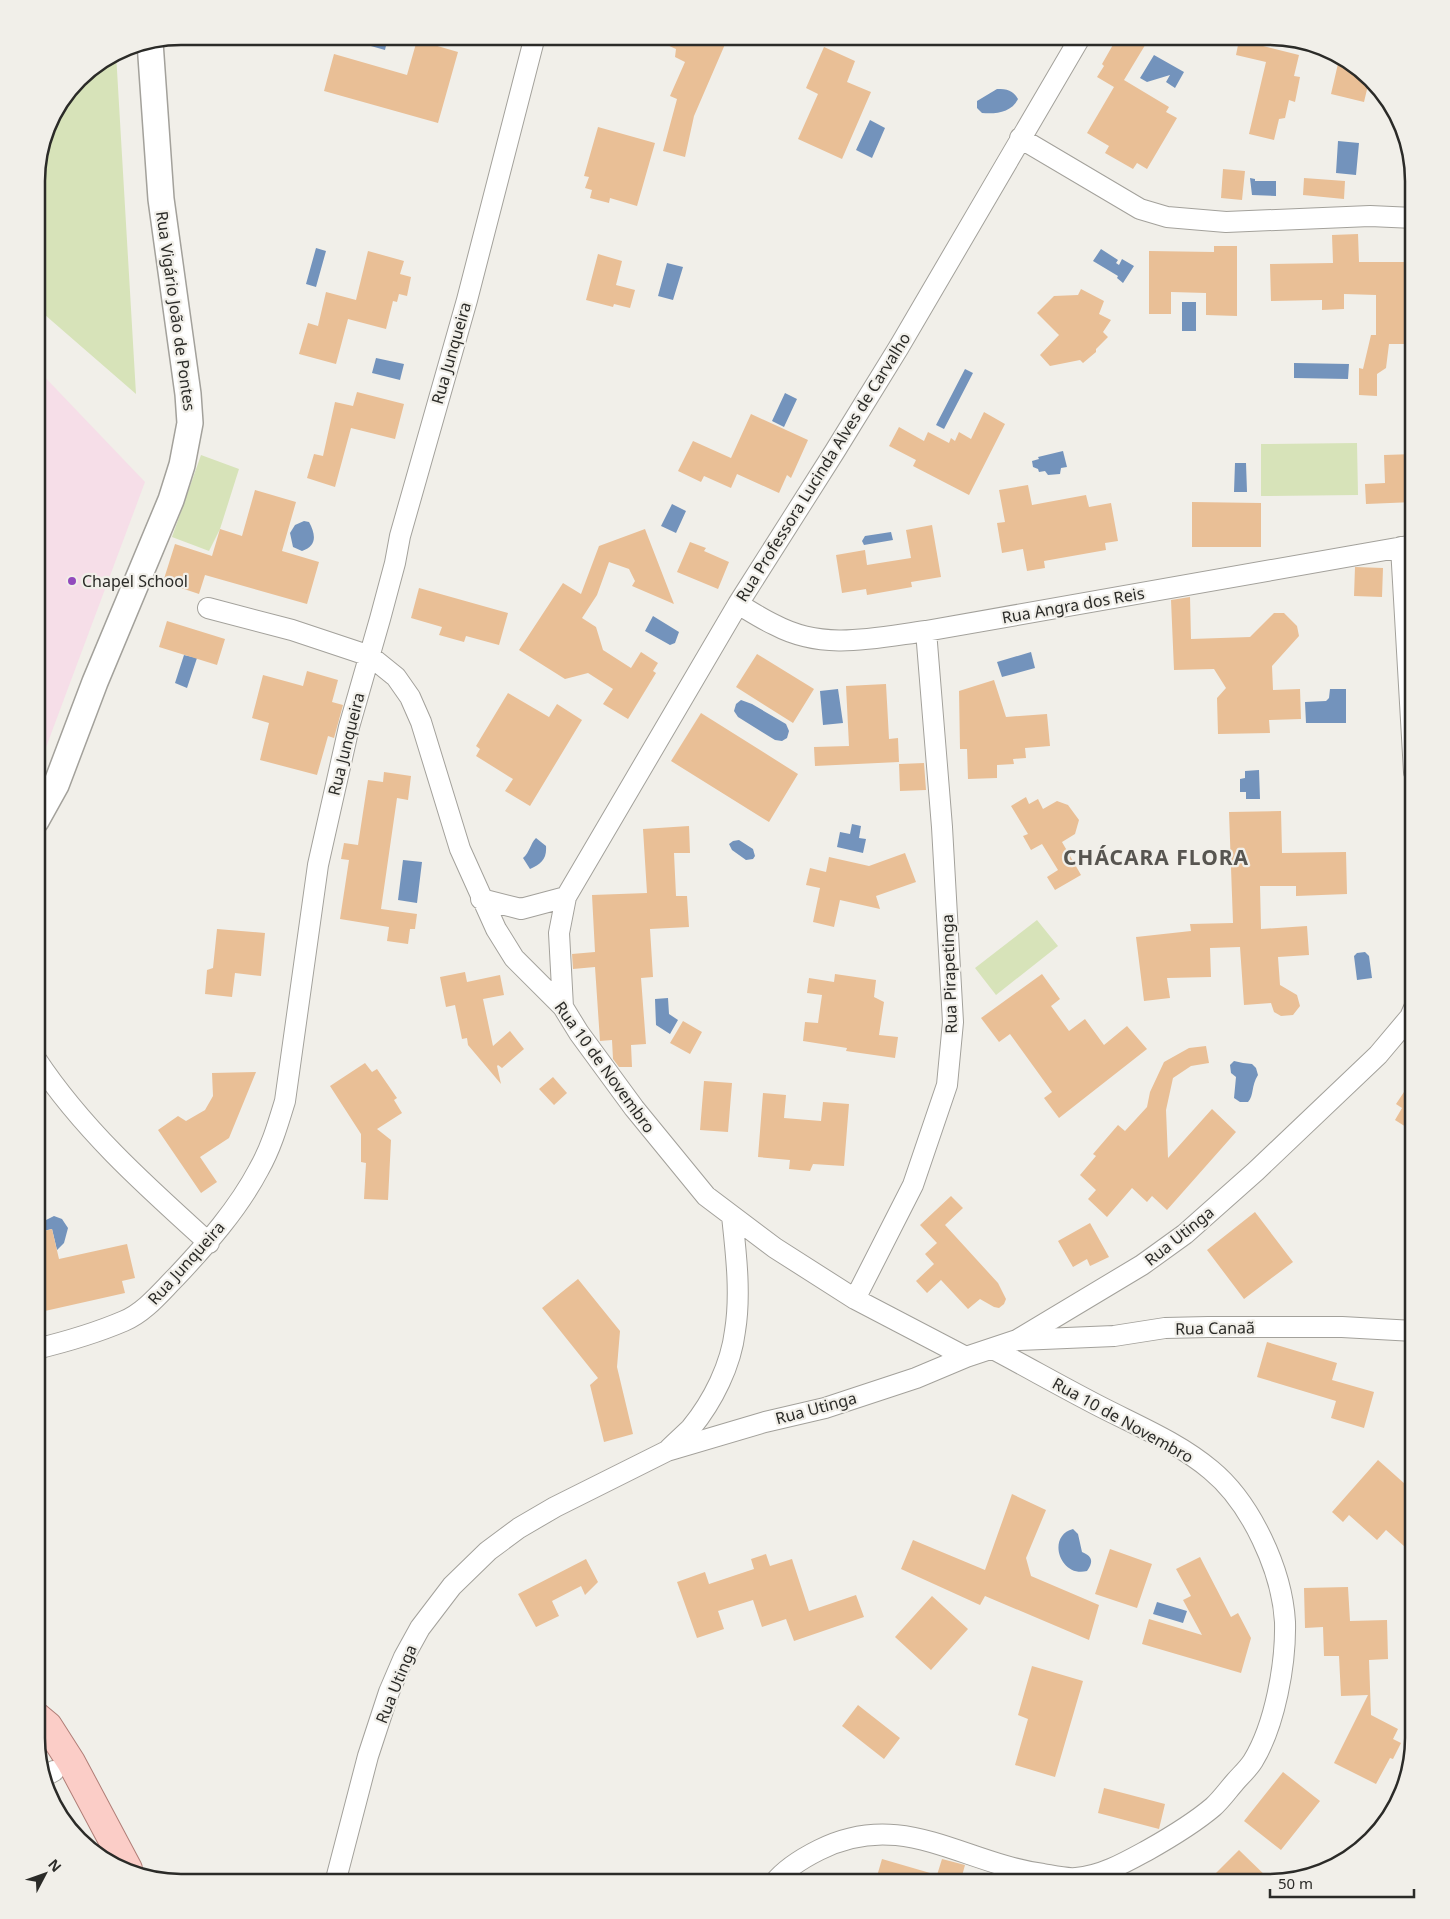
<svg xmlns="http://www.w3.org/2000/svg" width="1450" height="1919" font-family="'Noto Sans',sans-serif">
  <rect width="100%" height="100%" fill="#f1efe9"/>
  <path fill="#f6dee8" d="M37,369L145,482L45,750L36,762Z"/>
  <path fill="#d7e3b9" d="M116,53L136,394L37,308V171L51,117L85,72Z
    M1357,443L1358,495L1261,496V444Z
    M201,455L239,469L220,529L209,551L172,537Z
    M1037,920L1058,946L996,995L975,968Z"/>
  <path fill="#7393bc" d="M346,36H386L388,37L385,50L346,39Z
    M1154,55L1184,72L1175,88L1166,82L1170,75L1147,82L1140,78Z
    M997,89C1007,89 1013,90 1018,99C1011,113 996,114 982,113L977,108V101Z
    M870,120L885,128L872,158L856,150Z
    M1338,141L1359,143L1356,175L1336,173Z
    M1250,178L1255,179V181H1276V196L1252,195Z
    M316,248L326,251L316,287L306,284Z
    M1101,249L1118,260L1116,263L1119,265L1122,259L1134,266L1123,283L1117,278L1118,276L1093,261Z
    M667,263L683,267L673,300L658,296Z
    M1182,302H1196V331H1182Z
    M376,358L404,364L400,380L372,373Z
    M1294,363L1349,364L1348,379L1294,378Z
    M965,369L973,373L944,429L936,425Z
    M785,393L797,399L784,427L772,421Z
    M1063,451L1067,467L1061,468L1060,474L1048,475L1045,471L1039,472L1038,469L1033,467L1032,461L1039,459L1038,457Z
    M1235,463H1246L1247,492H1234Z
    M672,504L686,511L676,533L661,526Z
    M304,521L309,522C316,535 317,546 302,551L293,547L290,533L295,525Z
    M891,532L893,540L864,545L862,541L865,536Z
    M653,616L679,632L675,643L670,645L645,631Z
    M1031,652L1035,668L1002,677L997,662Z
    M184,655L197,658L187,688L175,683Z
    M838,689L843,723L823,725L820,691Z
    M1330,689H1346V723H1306L1305,702L1326,701L1329,698Z
    M741,700L752,704L786,724L789,731L787,738L782,741L775,740L738,717L734,711L736,704Z
    M1259,770L1260,799H1246V792H1240V779L1245,778V771Z
    M852,824L861,826L859,838L866,839L863,853L837,847L840,832L850,834Z
    M536,838L546,846C547,859 541,864 530,869L523,858C530,852 530,844 536,838Z
    M739,840L753,849L755,856L753,859L746,860L732,850L729,844L733,841Z
    M403,860L422,862L417,903L398,900Z
    M1365,952L1369,956L1372,978L1357,980L1354,956L1357,953Z
    M668,998L669,1014L678,1020L670,1034L656,1025L655,999Z
    M1234,1061L1243,1063L1252,1064L1256,1068L1258,1075C1251,1086 1254,1096 1248,1102H1240L1234,1098L1236,1077L1231,1073L1230,1065Z
    M54,1216L62,1219L68,1228L64,1243L57,1250L52,1229L39,1232L42,1222Z
    M1073,1529L1078,1534L1082,1552C1092,1556 1094,1561 1087,1571C1060,1578 1046,1536 1073,1529Z
    M1157,1602L1187,1611L1183,1623L1153,1614Z"/>
  <path fill="#e9bf96" d="M647,36H713L726,42L694,116L685,157L663,151L677,99L670,96L685,62L675,57L676,49Z
    M1118,36L1150,37L1124,80L1169,107L1166,112L1177,118L1147,169L1137,163L1133,169L1105,153L1109,146L1087,133L1114,87L1097,77L1104,66L1102,64Z
    M417,40L458,52L438,123L324,91L334,54L407,75Z
    M1239,40L1299,55L1294,76L1300,77L1295,102L1289,100L1285,118L1279,119L1274,140L1249,134L1266,62L1236,55Z
    M824,47L855,61L847,82L871,92L842,159L798,139L818,94L806,88Z
    M1340,55L1369,81L1364,102L1331,94Z
    M598,127L655,143L637,206L610,198L609,203L590,198L592,190L585,188L589,177L584,176Z
    M1223,169L1245,171L1242,200L1221,198Z
    M1304,178L1345,181L1344,199L1303,195Z
    M1358,234L1359,262H1414V344H1389L1386,368L1377,374V396L1359,395V368L1363,369L1371,335H1376V295L1344,294V309L1322,310V300L1271,301L1270,264L1333,263L1332,235Z
    M1214,246H1237V316L1206,315V293L1171,292V314H1149V251L1214,252Z
    M368,251L404,261L400,274L411,277L407,296L399,294L397,302L393,301L386,329L348,319L336,364L299,354L308,323L318,326L326,292L356,300Z
    M598,254L622,261L616,285L635,290L630,308L614,304L613,307L586,300Z
    M1081,289L1104,301L1099,314L1111,320L1103,332L1108,337L1096,349V352L1083,363L1080,360L1050,366L1040,355L1059,335L1037,313L1054,296L1078,295Z
    M357,392L404,404L395,439L351,428L335,487L307,478L314,454L323,456L335,402L353,406Z
    M984,412L1005,424L969,495L913,466L916,460L889,446L899,427L924,441L928,432L949,443L951,438L955,441L959,432L971,439Z
    M751,414L808,440L791,478L787,475L779,493L737,474L731,488L704,476L701,482L678,471L693,441L731,458Z
    M1414,454V502L1366,504L1365,484L1385,483L1384,455Z
    M1028,485L1032,505L1086,495L1089,507L1111,503L1118,541L1105,543L1106,550L1044,561L1045,568L1027,571L1023,549L1002,553L997,523L1005,522L999,490Z
    M255,490L296,502L282,551L319,562L307,604L205,575L199,594L163,582L175,544L212,556L220,529L242,536Z
    M1192,502L1261,503V547H1192Z
    M932,525L941,577L911,582L912,587L867,595L866,589L842,593L836,555L865,550L867,565L911,558L906,530Z
    M645,529L674,604L632,586L635,581L629,569L609,562L597,595L582,618L596,627L603,650L631,668L641,652L658,663L653,671L656,673L628,719L603,704L613,689L588,673L565,679L519,650L563,583L581,594L599,546Z
    M690,542L706,548L704,551L729,562L718,589L677,572Z
    M1355,567L1383,568L1382,597L1354,596Z
    M419,588L508,613L499,645L466,636L464,642L439,635L442,627L411,618Z
    M1190,597L1191,639L1250,637L1274,613H1284L1297,626L1299,636L1272,666L1273,690L1300,689L1301,719L1269,720L1270,733L1218,734L1217,698L1226,688L1214,669L1174,670L1171,600Z
    M167,621L225,639L217,665L159,647Z
    M757,654L814,689L793,723L736,687Z
    M307,671L338,680L332,702L343,705L334,738L328,736L317,775L260,760L269,723L252,718L263,675L303,686Z
    M994,680L1006,717L1047,714L1050,746L1025,748L1026,758L1013,759L1014,764L997,765V778L968,779L967,749H960L959,691Z
    M886,684L889,739L898,738L899,762L815,766L814,747L849,746L846,686Z
    M508,693L549,717L557,704L582,720L530,806L505,791L513,779L476,756L480,749L476,746Z
    M701,713L798,774L769,822L671,761Z
    M924,763L926,790L900,791L899,764Z
    M384,772L411,776L408,800L397,798L381,909L417,914L415,929H410L408,944L387,941L389,927L340,919L349,860L341,859L344,843L358,845L368,780L383,782Z
    M1026,797L1029,804L1038,799L1043,809L1057,801L1068,805L1079,820L1075,834L1062,842L1081,875L1055,890L1047,877L1058,870L1042,844L1031,850L1023,836L1028,834L1011,806Z
    M1281,811L1282,853L1346,852L1347,894L1296,896V886H1260L1261,929L1307,926L1309,955L1278,957L1280,985L1297,995L1300,1006L1293,1015L1281,1016L1274,1012L1271,1003L1244,1005L1240,947L1210,948L1211,977L1167,978L1170,998L1144,1001L1136,937L1191,931L1190,924L1233,923L1229,812Z
    M689,826L690,853H674L676,896H687L689,927L650,929L653,977L641,978L646,1044L631,1045L632,1067H619L613,1059L612,1040L600,1041L595,967L573,969L572,954L595,952L592,895L647,893L643,829Z
    M905,853L916,882L876,896L880,909L840,900L834,927L813,922L820,888L806,885L810,868L826,872L829,857L869,866Z
    M217,929L265,933L261,976L235,973L232,997L205,994L207,970L213,968Z
    M465,972L467,982L500,975L504,995L483,999L493,1046L510,1031L524,1049L502,1068L498,1065L497,1066L501,1084L468,1045L467,1038L462,1039L455,1005L446,1007L440,977Z
    M835,974L876,980L874,997L884,1002L879,1035L898,1037L895,1058L846,1051L847,1048L803,1041L805,1022L818,1023L822,995L807,993L809,978L834,982Z
    M1042,974L1060,999L1051,1006L1069,1031L1085,1019L1104,1045L1127,1026L1147,1049L1059,1118L1044,1098L1052,1092L1010,1034L999,1042L981,1018Z
    M683,1021L702,1032L690,1054L670,1043Z
    M1206,1046L1209,1063L1191,1066L1173,1078L1166,1110L1168,1158L1212,1109L1236,1132L1167,1210L1152,1196L1147,1202L1132,1188L1107,1217L1088,1199L1096,1190L1080,1175L1096,1156L1093,1154L1118,1125L1125,1131L1147,1107L1150,1092L1164,1062L1189,1048Z
    M365,1063L372,1072L377,1069L397,1098L394,1100L402,1113L377,1129L391,1140L388,1200L364,1199L366,1163L361,1162V1134L330,1086Z
    M256,1072L229,1138L200,1157L217,1182L201,1193L158,1130L178,1116L186,1121L205,1110L213,1096L212,1073Z
    M553,1077L567,1093L554,1105L539,1089Z
    M1414,1077V1132L1395,1120L1402,1108L1396,1104Z
    M704,1081L732,1083L728,1132L700,1130Z
    M763,1093L786,1095L784,1118L821,1121L823,1102L849,1104L844,1166L813,1164L810,1171L789,1169L790,1160L758,1157Z
    M951,1196L963,1208L945,1225L998,1283L1006,1299L1004,1304L999,1308L994,1307L980,1299L968,1309L941,1280L927,1293L916,1281L934,1264L925,1254L937,1243L920,1225Z
    M1255,1212L1293,1262L1244,1299L1207,1250Z
    M1090,1223L1109,1257L1090,1266L1087,1259L1073,1267L1058,1241Z
    M52,1229L59,1259L127,1244L135,1278L122,1281L125,1293L36,1313V1233Z
    M578,1279L620,1331L617,1367L633,1434L604,1442L590,1385L598,1378L542,1308Z
    M1267,1342L1337,1363L1332,1380L1374,1392L1364,1428L1331,1418L1336,1401L1257,1377Z
    M1378,1460L1414,1492V1555L1386,1530L1377,1540L1349,1515L1343,1522L1332,1512Z
    M1012,1494L1046,1510L1026,1558L1031,1576L1099,1605L1089,1640L985,1596L980,1605L901,1569L913,1540L985,1570Z
    M1110,1549L1152,1564L1137,1608L1095,1594Z
    M766,1554L770,1566L792,1559L809,1611L856,1595L864,1617L794,1641L786,1619L762,1627L753,1600L718,1611L724,1629L697,1638L677,1582L705,1572L709,1584L754,1569L751,1559Z
    M1200,1557L1231,1617L1238,1613L1251,1638L1241,1673L1142,1644L1149,1619L1202,1635L1183,1600L1191,1596L1176,1569Z
    M586,1559L598,1582L585,1595L581,1586L552,1601L559,1616L536,1627L518,1594Z
    M1348,1587L1350,1621L1387,1620L1388,1659L1369,1660L1371,1715L1398,1729L1393,1739L1401,1743L1393,1759L1390,1758L1376,1784L1334,1763L1368,1695L1341,1696L1339,1656H1324L1323,1627L1305,1628L1304,1588Z
    M932,1596L968,1629L931,1670L895,1637Z
    M1032,1666L1083,1681L1055,1777L1015,1765L1028,1719L1018,1715Z
    M858,1705L900,1738L884,1759L842,1726Z
    M1283,1772L1320,1801L1281,1850L1244,1821Z
    M1104,1788L1165,1804L1159,1829L1098,1813Z
    M1239,1850L1272,1882L1206,1883Z
    M882,1859L937,1875L942,1859L965,1865L960,1883H875Z"/>
  <g fill="none" stroke-linecap="round" stroke-linejoin="round">
    <g stroke="#a3a19b" stroke-width="22">
      <path id="minor" d="M1020,138L1140,209L1167,217L1226,222L1370,216L1414,218
        M1401,547L1414,772
        M738,604C750,611 762,619 775,625C824,651 874,638 926,631L1414,545
        M208,608L292,630L370,656L396,677L410,697L421,722L460,849L496,929L514,958L563,1007L579,1033L634,1108L706,1196L775,1248L855,1299L966,1357
        M481,899L521,909L566,897
        M563,1007L559,933L566,897L738,604L835,451L899,347L1081,36
        M36,1059C83,1130 146,1186 209,1243
        M855,1299L913,1185L947,1085L953,1022L942,827L926,631
        M1019,1340L1114,1336L1165,1328L1208,1327H1342L1414,1331
        M36,1349C65,1342 96,1333 124,1321C145,1312 160,1293 176,1277C207,1244 238,1209 259,1169C271,1148 278,1124 285,1101L318,865L349,727L380,619L395,563L400,536L467,300L535,36
        M669,1449C676,1442 684,1435 691,1428C713,1401 731,1365 735,1331C741,1294 736,1253 732,1216
        M47,1775L54,1771
        M335,1883L368,1756L389,1692L404,1657L420,1628L452,1586L488,1551L519,1528L555,1507L667,1451L765,1422L825,1408L916,1378L966,1357L1017,1340L1142,1265L1185,1234L1256,1171L1378,1055L1410,1017L1414,1008
        M774,1883C785,1869 803,1858 819,1850C902,1808 962,1863 1043,1874C1054,1876 1066,1879 1076,1878C1102,1876 1126,1862 1148,1850C1171,1837 1193,1824 1213,1807C1221,1800 1228,1790 1235,1782C1241,1775 1248,1769 1253,1761C1275,1725 1286,1664 1285,1622C1282,1570 1251,1503 1211,1470C1179,1443 1138,1426 1101,1407C1064,1388 1029,1368 993,1349"/>
    </g>
    <g stroke="#a3a19b" stroke-width="28">
      <path id="tertiary" d="M36,821L56,785L95,682L171,500L182,465L190,423L188,394L161,199L150,42"/>
    </g>
    <g stroke="#b07e77" stroke-width="30">
      <path id="primary" d="M36,1716L48,1726L71,1762L128,1869"/>
    </g>
    <use href="#minor" stroke="#fff" stroke-width="20"/>
    <use href="#tertiary" stroke="#fff" stroke-width="25"/>
    <use href="#primary" stroke="#fbcdc7" stroke-width="28"/>
  </g>
  <circle fill="#924abd" stroke="#f1efe9" stroke-width="2" cx="72" cy="581" r="5"/>
  <g text-anchor="middle" stroke-width="4.5" stroke-linejoin="round" paint-order="stroke">
    <g font-size="16" fill="#2b2b28" stroke="#f1efe9">
      <text transform="translate(176 311) rotate(82)" y="6">Rua Vigário João de Pontes</text>
      <text transform="translate(451 353) rotate(-74)" y="6">Rua Junqueira</text>
      <text transform="translate(823 467) rotate(-58)" y="6">Rua Professora Lucinda Alves de Carvalho</text>
      <text transform="translate(1073 605) rotate(-10)" y="6">Rua Angra dos Reis</text>
      <text transform="translate(346 744) rotate(-76)" y="6">Rua Junqueira</text>
      <text transform="translate(949 974) rotate(-92)" y="6">Rua Pirapetinga</text>
      <text transform="translate(605 1067) rotate(54)" y="6">Rua 10 de Novembro</text>
      <text transform="translate(1179 1236) rotate(-39)" y="6">Rua Utinga</text>
      <text transform="translate(186 1263) rotate(-48)" y="6">Rua Junqueira</text>
      <text transform="translate(1215 1328) rotate(-1)" y="6">Rua Canaã</text>
      <text transform="translate(816 1408) rotate(-15)" y="6">Rua Utinga</text>
      <text transform="translate(1123 1420) rotate(29)" y="6">Rua 10 de Novembro</text>
      <text transform="translate(396 1684) rotate(-68)" y="6">Rua Utinga</text>
    </g>
    <g font-size="16" fill="#2b2b28" stroke="#f1efe9" text-anchor="start">
      <text x="82" y="587">Chapel School</text>
    </g>
    <g font-size="21" font-weight="bold" letter-spacing="1" fill="#575550" stroke="#f1efe9">
      <text x="1156" y="865">CHÁCARA FLORA</text>
    </g>
  </g>
  <path d="M0 0H1450V1919H0ZM181 45H1269A136 136 0 0 1 1405 181V1738A136 136 0 0 1 1269 1874H181A136 136 0 0 1 45 1738V181A136 136 0 0 1 181 45Z" fill="#f1efe9" fill-rule="evenodd"/>
  <path fill="none" stroke="#2b2b28" stroke-width="2.5" d="M181 45H1269A136 136 0 0 1 1405 181V1738A136 136 0 0 1 1269 1874H181A136 136 0 0 1 45 1738V181A136 136 0 0 1 181 45Z"/>
  <g transform="translate(45 1874) rotate(49)" stroke="#f1efe9" stroke-width="4" paint-order="stroke">
  <path d="M0-4L9 19L0 12L-9 19Z" fill="#2b2b28"/>
  <text y="-8" font-size="14" font-weight="bold" text-anchor="middle" fill="#2b2b28">N</text>
  </g>
  <path d="M1270 1889v8h144v-8" fill="none" stroke="#2b2b28" stroke-width="2.5"/>
  <text x="1278" y="1889" font-size="15" fill="#2b2b28" stroke="#f1efe9" stroke-width="4" paint-order="stroke">50 m</text>
</svg>
